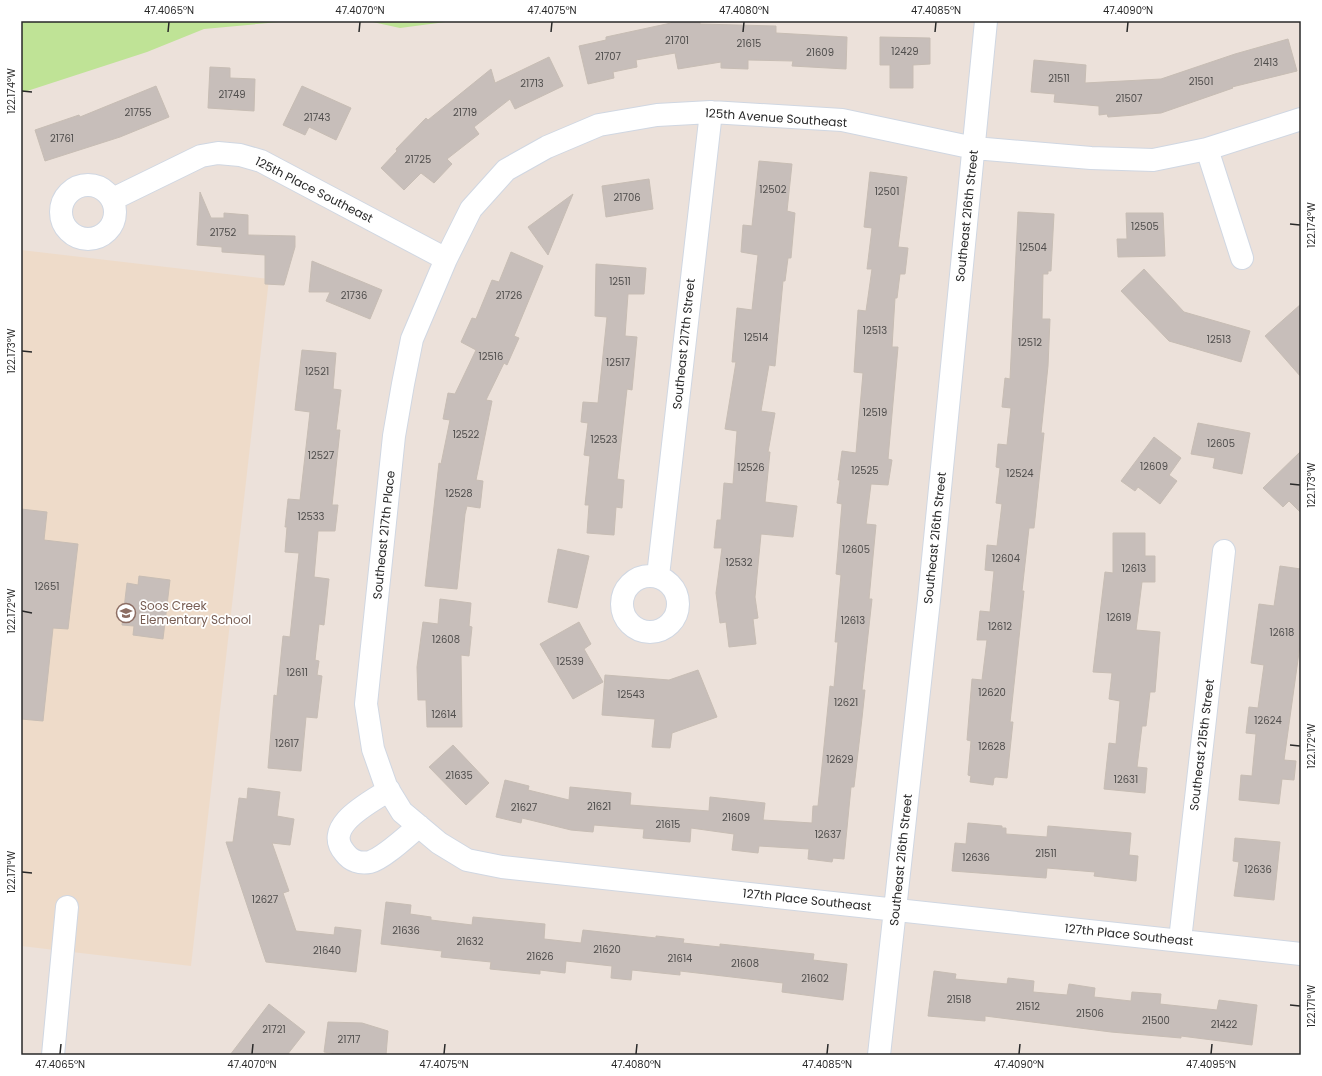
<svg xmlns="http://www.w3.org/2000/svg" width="1322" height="1076" font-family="Poppins,sans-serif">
  <rect width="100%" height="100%" fill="#ece1da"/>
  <path fill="#eedbc9" d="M21,250L269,279L191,966L21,946Z"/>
  <path fill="#bfe396" d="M21,21H290L204,29L147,52L21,93Z
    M368,21H453L400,28Z"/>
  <path fill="#c7beba" stroke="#c7bdb4" d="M671,21H700V24L776,26V33L847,37L846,69L792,66L793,61L748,60V69L721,68V62L678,69L675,53L636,60L637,67L613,72L614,78L588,84L579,46L606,40V37L671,23Z
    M880,37L930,38V64L913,65V88H890V65H880Z
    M1288,39L1297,71L1232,87L1233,88L1161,113L1108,117L1107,114L1099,115V106L1054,102L1055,94L1031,92L1034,60L1086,65L1085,83L1161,79L1235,54Z
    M549,57L563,86L515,109L510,99L474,127L479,134L447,159L452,164L434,183L421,173L404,190L381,168L397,151L396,149L426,118L428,120L491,69L495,83Z
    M210,67L230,68V78L255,79L254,111L208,108Z
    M156,86L169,117L120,137L45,161L35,130L79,115L80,117Z
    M302,86L351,108L336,140L309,127L305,135L283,125Z
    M759,161L792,164L787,211L795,213L791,258H788L785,281H783L775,366L769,365L761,411L775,413L768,452H770L765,502L797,506L793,537L761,534L755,597L758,618L753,619L756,644L729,647L726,622L720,623L716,593L722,548H714L717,520H721L724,483L733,484L737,431L725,429L736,362H732L737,308L752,310L758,255L741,252L743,225L752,226Z
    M870,172L907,177L898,247L908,248L905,274H900L897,298H895L892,347H898L888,459L892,460L888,485L871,484L866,524L876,525L869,599H872L862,690H865L862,718L854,787H851L844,859L833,858L832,862L808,859L809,849L759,846L758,853L732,850L734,834L691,828L690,842L643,838L644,829L594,825L593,832L571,830L522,818L521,823L496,817L505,780L529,786L528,790L569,800L570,787L631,793L630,805L709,811L710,797L765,803L763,820L812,823L813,806H818L830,686L834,687L838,642H835L841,575L836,574L842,504L837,503L840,480H838L842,451L856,453L863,373L854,372L858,310L866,311L872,269H867L872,228L864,227Z
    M649,179L653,209L606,217L602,186Z
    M200,192L211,218H224V213L248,215V235L295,236V247L284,285L265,284V255L222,252V247L197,245Z
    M573,194L548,255L528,227Z
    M1018,212L1054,214L1051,271H1048V274H1043L1042,319H1050L1048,366L1041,433H1044L1034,528H1029L1022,591H1024L1010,722H1013L1007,778L996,777L994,778L993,785L970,782L971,776L968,775L971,741L967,740L972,679L982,680L987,640H977L980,611L990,612L994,571L985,570L987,545L997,546L1002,504L996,503L1000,468L996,467L998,444L1007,445L1011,408L1002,407L1005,378L1010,379Z
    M1126,213H1163L1165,256L1118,257L1117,239H1127Z
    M511,252L543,266L514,336L519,338L507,365L504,363L486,400L492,401L476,480L483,481L480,508L467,506L465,514L457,589L425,586L439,463L441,464L450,420L443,419L448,393L455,394L476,350L461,342L472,318L476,319L492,280L499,282Z
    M312,261L382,290L370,319L326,301L330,292H309Z
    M596,264L646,268L644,294H628L625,336L637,337L632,390L627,389L617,479L624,480L622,508L616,507L614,535L587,533L589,505H585L590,456L584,455L588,423L581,422L583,402L598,403L607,317L595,316Z
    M1144,269L1184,312L1250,331L1241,362L1169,341L1121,291Z
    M1301,304V377L1265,336Z
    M302,350L336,353L333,389L341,390L336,430H340L332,505H338L335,531H318L314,577L329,579L324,625L319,624L315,660L319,661L317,675L322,676L317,718L306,717L301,771L268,768L274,695L277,696L283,636L290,637L299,553L285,552L287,527H285L288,499L300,500L310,412L295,410Z
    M1198,423L1250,433L1242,474L1213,468L1215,458L1191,454Z
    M1154,437L1181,458L1169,475L1177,481L1160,504L1138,487L1135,491L1121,481Z
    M1301,451V513L1289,501L1283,507L1263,488Z
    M21,509L47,512L44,540L78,544L68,629L53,628L43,721L21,719Z
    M1113,533H1145V556H1155V582H1142L1136,630L1160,632L1155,692H1150L1146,726H1142L1137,767L1147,768L1145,793L1104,789L1109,743L1116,744L1120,701L1109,699L1112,673L1093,672L1105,572L1113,573Z
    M558,549L589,556L577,608L548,602Z
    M1280,566L1301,569V638L1284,760L1296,761L1294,780L1282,779L1279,804L1239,800L1241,775L1252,776L1256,734L1246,733L1249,707L1258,708L1264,665L1251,663L1259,604L1274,606Z
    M139,576L170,580L163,639L133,635L134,626L122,625L127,583L138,585Z
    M440,599L471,603L469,626L472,627L469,656L461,655L462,727H427L426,700H418L417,667L423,622L438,624Z
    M579,622L591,644L584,649L603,682L573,699L540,644Z
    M698,670L717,717L672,733L670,748L652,747L655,719L602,715L605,675L669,680Z
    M453,745L489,783L466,805L429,767Z
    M248,788L280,792L277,816L294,819L290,845L272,843L289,891L283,893L296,931L334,935L335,927L361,930L356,972L266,962L226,842H233L239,798L247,799Z
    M968,823L1002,826V828H1006V834L1047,837L1048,826L1131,833L1129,855L1138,856L1136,881L1094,876L1095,872L1047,868L1046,878L952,871L955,843L966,844Z
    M1235,838L1280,842L1274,900L1234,896L1239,862L1233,861Z
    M386,902L411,905L410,914L431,917V920L472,925L473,917L545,924L544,939L581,943L583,930L656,938V936L684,939L683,943L720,947V944L814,954L813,960L847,964L843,1000L782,992L783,983L680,971V975L632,970L631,980L611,978L612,966L566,961L565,973L540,970V974L490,969L491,962L441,957L442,951L381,944Z
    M934,971L956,974L955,979L1007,984L1008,978L1034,981L1033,992L1067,995L1069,984L1095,988L1094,997L1131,1001L1132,992L1161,994L1160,1004L1217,1010L1219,1000L1257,1005L1252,1045L1181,1036V1038L1111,1032L985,1016V1021L928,1016Z
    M269,1004L305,1032L287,1055H230Z
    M328,1022L362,1023L388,1031L386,1055H342L324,1052Z"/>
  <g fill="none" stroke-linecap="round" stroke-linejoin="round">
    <g stroke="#d0d7e2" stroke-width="24">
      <path id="minor" d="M1301,119L1207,149L1153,160L1091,158L974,148L842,120L711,112L657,115L599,125L547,147L506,170L471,209L446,259L412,339L403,384L394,436L366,704L373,749L386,786L402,812L439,843L467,860L502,867L1301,954
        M1207,149L1242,258
        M61 212a27 27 0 1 1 54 0a27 27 0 1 1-54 0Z
        M113,199L201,156L218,153L240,155L261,161L446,259
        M622 604a28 28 0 1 1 56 0a28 28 0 1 1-56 0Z
        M658,576L711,112
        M389,790C371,802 321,826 345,853C351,861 360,864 370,862C384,858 407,836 419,826
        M1180,940L1224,551
        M53,1055L67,907
        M879,1055L929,600L986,21"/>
    </g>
    <use href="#minor" stroke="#fff" stroke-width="22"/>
  </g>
  <path fill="none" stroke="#292929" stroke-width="1.5" d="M168,32L169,22M359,32L360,22M551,32L552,22M743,32L744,22M935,32L936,22M1127,32L1128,22M22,91L32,92M1290,224L1300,225M22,351L32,352M1290,484L1300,485M22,611L32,613M1290,745L1300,746M22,872L32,873M1290,1005L1300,1006M60,1054L61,1044M252,1054L253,1044M444,1054L445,1044M636,1054L637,1044M827,1054L828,1044M1019,1054L1020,1044M1211,1054L1212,1044"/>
  <defs>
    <g id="school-ring" transform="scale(1)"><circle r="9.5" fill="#fff" stroke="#8d6e63" stroke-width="1.5"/><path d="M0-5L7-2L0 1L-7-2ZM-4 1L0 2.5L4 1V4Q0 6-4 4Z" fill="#8d6e63"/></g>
  </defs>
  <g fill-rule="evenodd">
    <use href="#school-ring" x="126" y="613"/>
  </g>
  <g text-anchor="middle" stroke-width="3.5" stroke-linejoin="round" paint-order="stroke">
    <g font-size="10" fill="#504e4d">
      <text x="677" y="44">21701</text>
      <text x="749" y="47">21615</text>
      <text x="905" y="55">12429</text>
      <text x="820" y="56">21609</text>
      <text x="608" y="60">21707</text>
      <text x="1266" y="66">21413</text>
      <text x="1059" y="82">21511</text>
      <text x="1201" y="85">21501</text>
      <text x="532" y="87">21713</text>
      <text x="232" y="98">21749</text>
      <text x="1129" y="102">21507</text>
      <text x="138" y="116">21755</text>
      <text x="465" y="116">21719</text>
      <text x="317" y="121">21743</text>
      <text x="62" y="142">21761</text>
      <text x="418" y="163">21725</text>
      <text x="773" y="193">12502</text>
      <text x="887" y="195">12501</text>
      <text x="627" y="201">21706</text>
      <text x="1145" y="230">12505</text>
      <text x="223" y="236">21752</text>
      <text x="1033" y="251">12504</text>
      <text x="620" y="285">12511</text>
      <text x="354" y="299">21736</text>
      <text x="509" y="299">21726</text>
      <text x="875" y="334">12513</text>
      <text x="756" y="341">12514</text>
      <text x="1219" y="343">12513</text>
      <text x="1030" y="346">12512</text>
      <text x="491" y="360">12516</text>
      <text x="618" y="366">12517</text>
      <text x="317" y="375">12521</text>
      <text x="875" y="416">12519</text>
      <text x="466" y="438">12522</text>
      <text x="604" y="443">12523</text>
      <text x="1221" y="447">12605</text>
      <text x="321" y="459">12527</text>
      <text x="1154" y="470">12609</text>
      <text x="751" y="471">12526</text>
      <text x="865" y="474">12525</text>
      <text x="1020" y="477">12524</text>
      <text x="459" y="497">12528</text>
      <text x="311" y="520">12533</text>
      <text x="856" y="553">12605</text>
      <text x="1006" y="562">12604</text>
      <text x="739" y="566">12532</text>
      <text x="1134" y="572">12613</text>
      <text x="47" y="590">12651</text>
      <text x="1119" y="621">12619</text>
      <text x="853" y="624">12613</text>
      <text x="1000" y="630">12612</text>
      <text x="1282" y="636">12618</text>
      <text x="446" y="643">12608</text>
      <text x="570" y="665">12539</text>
      <text x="297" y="676">12611</text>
      <text x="992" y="696">12620</text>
      <text x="631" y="698">12543</text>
      <text x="846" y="706">12621</text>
      <text x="444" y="718">12614</text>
      <text x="1268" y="724">12624</text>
      <text x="287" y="747">12617</text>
      <text x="992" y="750">12628</text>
      <text x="840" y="763">12629</text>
      <text x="459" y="779">21635</text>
      <text x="1126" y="783">12631</text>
      <text x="599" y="810">21621</text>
      <text x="524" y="811">21627</text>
      <text x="736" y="821">21609</text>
      <text x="668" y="828">21615</text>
      <text x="828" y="838">12637</text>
      <text x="1046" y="857">21511</text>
      <text x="976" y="861">12636</text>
      <text x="1258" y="873">12636</text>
      <text x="265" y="903">12627</text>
      <text x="406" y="934">21636</text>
      <text x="470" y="945">21632</text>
      <text x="607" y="953">21620</text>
      <text x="327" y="954">21640</text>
      <text x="540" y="960">21626</text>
      <text x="680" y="962">21614</text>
      <text x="745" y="967">21608</text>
      <text x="815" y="982">21602</text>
      <text x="959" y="1003">21518</text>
      <text x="1028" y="1010">21512</text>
      <text x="1090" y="1017">21506</text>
      <text x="1156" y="1024">21500</text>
      <text x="1224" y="1028">21422</text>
      <text x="274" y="1033">21721</text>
      <text x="349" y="1043">21717</text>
    </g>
    <g font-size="12" fill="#292929" stroke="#fff">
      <text transform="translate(776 118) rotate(4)" y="4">125th Avenue Southeast</text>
      <text transform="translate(314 190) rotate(27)" y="4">125th Place Southeast</text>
      <text transform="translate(967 216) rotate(-84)" y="4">Southeast 216th Street</text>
      <text transform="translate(684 344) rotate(-84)" y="4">Southeast 217th Street</text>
      <text transform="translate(384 535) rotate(-84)" y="4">Southeast 217th Place</text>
      <text transform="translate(935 538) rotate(-84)" y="4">Southeast 216th Street</text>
      <text transform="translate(1202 745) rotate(-83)" y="4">Southeast 215th Street</text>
      <text transform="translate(901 860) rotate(-84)" y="4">Southeast 216th Street</text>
      <text transform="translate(807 900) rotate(6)" y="4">127th Place Southeast</text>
      <text transform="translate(1129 935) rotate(6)" y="4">127th Place Southeast</text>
    </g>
    <g font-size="12" fill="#785e54" stroke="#fff" text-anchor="start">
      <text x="140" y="610">Soos Creek<tspan x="140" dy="14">Elementary School</tspan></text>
    </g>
  </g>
  <rect width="1322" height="1076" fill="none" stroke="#ffffff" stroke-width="44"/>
  <rect x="22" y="22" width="1278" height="1032" fill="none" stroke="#292929" stroke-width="1.5"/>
  <g font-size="10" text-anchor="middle" fill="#292929">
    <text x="169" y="14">47.4065°N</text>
    <text x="360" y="14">47.4070°N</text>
    <text x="552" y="14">47.4075°N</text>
    <text x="744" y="14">47.4080°N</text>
    <text x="936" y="14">47.4085°N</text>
    <text x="1128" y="14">47.4090°N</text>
    <text transform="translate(11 91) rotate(-90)" y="4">122.174°W</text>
    <text transform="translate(1311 225) rotate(-90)" y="4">122.174°W</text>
    <text transform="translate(11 351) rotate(-90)" y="4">122.173°W</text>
    <text transform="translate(1311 485) rotate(-90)" y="4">122.173°W</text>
    <text transform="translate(11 611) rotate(-90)" y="4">122.172°W</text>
    <text transform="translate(1311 746) rotate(-90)" y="4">122.172°W</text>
    <text transform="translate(11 872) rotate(-90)" y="4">122.171°W</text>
    <text transform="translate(1311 1006) rotate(-90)" y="4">122.171°W</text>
    <text x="60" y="1068">47.4065°N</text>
    <text x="252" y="1068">47.4070°N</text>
    <text x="444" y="1068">47.4075°N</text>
    <text x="636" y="1068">47.4080°N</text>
    <text x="827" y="1068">47.4085°N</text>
    <text x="1019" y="1068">47.4090°N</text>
    <text x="1211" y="1068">47.4095°N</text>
  </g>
</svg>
